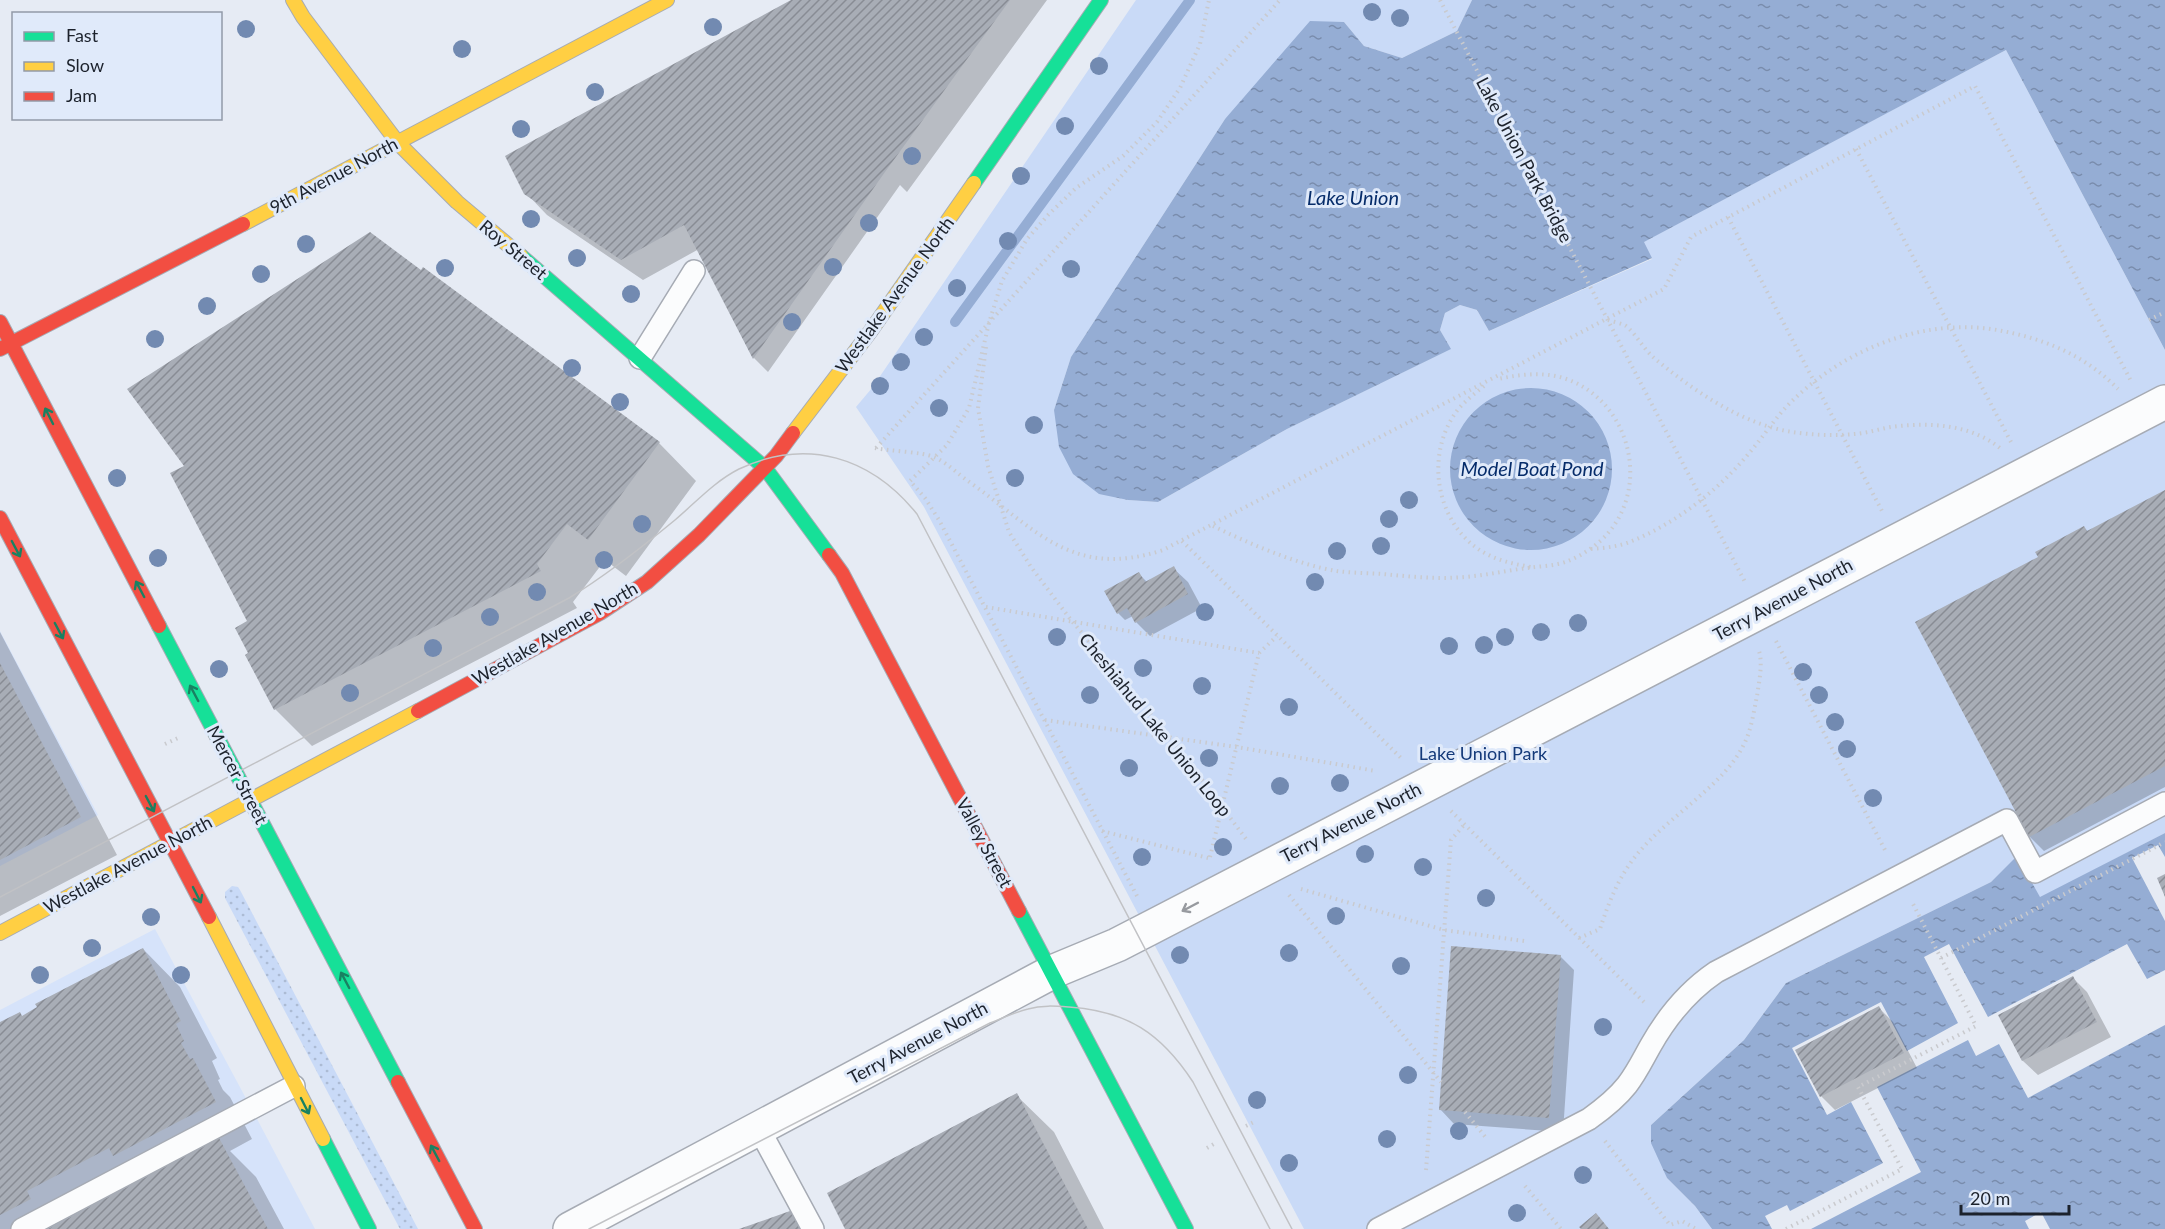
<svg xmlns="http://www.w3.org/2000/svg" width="2165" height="1229" font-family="Lato,sans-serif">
  <defs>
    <pattern id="grass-dots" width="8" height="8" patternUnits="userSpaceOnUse" patternTransform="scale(1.5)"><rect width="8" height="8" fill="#c9daf7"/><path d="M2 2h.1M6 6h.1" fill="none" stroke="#acbbd4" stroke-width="1.8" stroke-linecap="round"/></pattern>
    <pattern id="water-ripples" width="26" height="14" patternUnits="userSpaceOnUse" patternTransform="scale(1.5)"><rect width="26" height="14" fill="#95add4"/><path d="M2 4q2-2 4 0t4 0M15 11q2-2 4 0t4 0" fill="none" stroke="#798cac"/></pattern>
    <pattern id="building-hatch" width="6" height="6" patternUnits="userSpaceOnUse" patternTransform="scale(1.5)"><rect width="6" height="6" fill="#a8adb6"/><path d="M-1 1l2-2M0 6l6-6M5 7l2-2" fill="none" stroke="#888c94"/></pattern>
  </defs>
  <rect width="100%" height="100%" fill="#e6ebf4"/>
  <path fill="#d6e3fa" d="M0,631L98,815L0,866Z
    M155,929L256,1117L315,1229H0V1010Z"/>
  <path fill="url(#grass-dots)" d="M232,886L238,887L240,890L418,1229H400L225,898V892Z"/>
  <path fill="#c9daf7" d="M1136,0H1472L1457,31L1402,58L1364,46L1344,22L1225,119L1071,357L1054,410L1128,500L1158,502L1287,429L1450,349L1440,330L1445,313L1460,305L1477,310L1489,331L1652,259L1643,242L2006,50L2165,350V833L2040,898L2017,857L1991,882L1786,983L1744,1040L1651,1125L1667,1178L1695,1206L1712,1229H1304L924,507L856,407L872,388Z"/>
  <path fill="url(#water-ripples)" d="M1472,0H2165V350L2006,50L1644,242L1652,258L1489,331L1477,310L1460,305L1445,313L1440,330L1451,349L1287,429L1158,502L1128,500L1099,494L1073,474L1059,447L1054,410L1071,357L1225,119L1310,21L1344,22L1364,46L1402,58L1457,31Z
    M1450 469a81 81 0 1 1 162 0a81 81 0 1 1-162 0Z
    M2165,833V1229H1712L1695,1206L1667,1178L1651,1143V1125L1744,1040L1786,983L1991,882L2017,856L2040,897Z"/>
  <path fill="#e6ebf4" d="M2158,845L2165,857V921L2132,858Z
    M1949,944L1988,1017L2127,944L2147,979L2165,970V1025L2028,1098L1999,1044L1976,1056L1968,1040L1877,1087L1921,1172L1811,1229H1772L1765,1216L1787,1205L1790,1211L1883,1163L1851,1102L1827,1115L1792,1048L1881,1002L1907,1051L1958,1023L1924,957Z
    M2041,1212L2050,1229H2029L2025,1221Z"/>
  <path fill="#0003" d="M797,0H1047L907,192L900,185L768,372L754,358L699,249L643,280L547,215L526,193Z
    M424,269L659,443L696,481L626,576L605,560L573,602L577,608L312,746L275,709L250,654V622L186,466Z
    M2165,492V787L2044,851L2030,837L1917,623L2040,558L2084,528L2089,532Z
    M1173,568L1188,582L1202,608L1150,636L1136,622L1133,616L1125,620L1118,613L1139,574L1147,582Z
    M0,632L117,855L0,916Z
    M143,949L180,987L217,1058L212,1061L220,1079L218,1080L223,1090L230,1097L252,1139L230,1151L256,1177L284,1229H0V1024L20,1014L23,1017Z
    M1560,956L1574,970L1563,1132L1454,1124L1440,1109Z
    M2073,978L2087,992L2111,1037L2038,1075L2023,1061L2000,1016Z
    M1879,1008L1893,1022L1917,1068L1835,1110L1821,1096Z
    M1016,1095L1054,1132L1104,1229H847Z"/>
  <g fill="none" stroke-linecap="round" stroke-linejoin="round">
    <path stroke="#95add4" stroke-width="10" d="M955,322L1190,0"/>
  </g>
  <path fill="url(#building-hatch)" d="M791,0H1010L885,172L753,359L684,225L621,260L524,194L505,156Z
    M370,232L421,270L423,267L660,442L588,540L567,524L537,564L541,571L274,710L245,655L248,653L235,628L247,621L170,473L184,466L127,389Z
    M2165,490V766L2029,837L1915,622L2038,557L2035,552L2056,541L2084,526L2087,531Z
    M1174,566L1188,594L1135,623L1127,608L1117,614L1104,591L1139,572L1145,582Z
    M0,663L81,817L0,860Z
    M2165,874V897L2157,878Z
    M1451,946L1561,955L1549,1118L1439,1110Z
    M143,948L181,1021L176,1024L184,1041L181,1043L190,1059L193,1058L216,1102L113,1156L109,1148L27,1191L31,1199L0,1215V1022L20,1012L22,1016L37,1007L35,1004Z
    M2073,976L2097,1022L2022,1061L1998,1015Z
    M1879,1006L1904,1053L1820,1097L1795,1050Z
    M1017,1093L1088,1229H845L827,1193Z
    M219,1138L268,1229H48Z
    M790,1211L802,1229H739Z
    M1596,1213L1609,1229H1581L1579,1227Z"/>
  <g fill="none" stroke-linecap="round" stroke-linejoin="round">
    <g stroke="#a6abb4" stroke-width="24">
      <path id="lane" d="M640,358L694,271
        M758,1127L813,1229
        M22,1229L294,1086
        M1378,1229L1589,1119C1603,1109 1616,1099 1627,1085C1637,1072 1643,1059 1651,1045C1668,1015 1688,991 1716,972L2007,820L2035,872L2165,803"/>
    </g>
    <g stroke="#a6abb4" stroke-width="36">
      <path id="street" d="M570,1229L1052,972L1117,945L1152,927L2165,402"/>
    </g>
    <g stroke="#a6abb4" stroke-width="16">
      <path id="fast" d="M974,183L1101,0
        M521,256L765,468L829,555
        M159,626L398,1082
        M1019,911L1186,1229
        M323,1139L369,1229"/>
    </g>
    <g stroke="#a6abb4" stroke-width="16">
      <path id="slow" d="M293,0L303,17L398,143L457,202L521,256
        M243,224L667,0
        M793,433L870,332L974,183
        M209,917L323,1139
        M0,933L418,711"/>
    </g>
    <g stroke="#a6abb4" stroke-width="16">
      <path id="jam" d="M0,322L159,626
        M0,349L243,224
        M0,518L209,917
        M829,555L842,573L1019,911
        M418,711L600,613L647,582L699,535L776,456L793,433
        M398,1082L475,1229"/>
    </g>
    <path stroke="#c9cace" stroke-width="4" stroke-dasharray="1.5 4.5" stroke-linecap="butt" d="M1440,0L1745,582
      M1856,149L2011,442
      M1728,217L1882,511
      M1608,320C1614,322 1621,323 1626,326C1636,334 1643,348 1653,357C1691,389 1741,424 1792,432C1812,435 1835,436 1855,434C1867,433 1879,429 1891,427C1928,422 1970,424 2000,448
      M2149,320L2165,312
      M986,347L978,408L988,466L1009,532L1031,567L1071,620L1170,737L1246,839
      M1484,386C1473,395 1461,404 1454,415C1425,459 1437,525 1483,552C1498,561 1514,564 1531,567
      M875,448C890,451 922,452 934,457C946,462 958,474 968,481C1036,529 1072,580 1163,550L1664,289L1691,237L1975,86L2131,381
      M876,448L1280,0
      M1213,526C1248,543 1298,565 1337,571C1352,573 1368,573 1383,574C1413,577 1444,580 1474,576C1492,574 1510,570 1528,568C1541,566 1556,566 1568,561C1583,555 1599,544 1609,532C1650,483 1629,403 1569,380C1546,371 1522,374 1498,379
      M1182,541L1403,760
      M1591,549C1603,548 1615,547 1627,543C1674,525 1718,491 1750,452C1764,436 1775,418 1790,403C1843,350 1923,317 1997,330C2043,338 2085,355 2118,389
      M986,607L1259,653
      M1776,641L1885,850
      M1045,720L1237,747L1376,771
      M165,744L178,738
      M1451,811L1644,1002
      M1102,831L1208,858
      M1210,857L1259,653L1277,636
      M1301,889L1444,930L1524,941
      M1289,895L1441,1082
      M1137,896L939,520L925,498L910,481L947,445L969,408L989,323L1002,281L1027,239L1048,215L1076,188L1123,156L1157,122L1180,88L1200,44L1209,0
      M1579,938L1600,929C1609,901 1620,874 1639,852C1671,814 1727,784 1746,740C1752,726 1754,710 1757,696C1759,682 1763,664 1759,651
      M1941,958L2165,842
      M1465,1112L1487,1139
      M1246,1126L1256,1121
      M1605,1141L1670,1225L1682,1221L1696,1229
      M1207,1148L1217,1142
      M1426,1170L1451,840L1464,825
      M1525,1186L1561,1229
      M1786,1229L1902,1169L1858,1087L1976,1026L1912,902"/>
    <use href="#lane" stroke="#fbfcfd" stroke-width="21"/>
    <use href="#street" stroke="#fbfcfd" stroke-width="33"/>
    <use href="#fast" stroke="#16e098" stroke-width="14"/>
    <use href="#slow" stroke="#ffcf43" stroke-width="14"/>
    <use href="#jam" stroke="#f24e42" stroke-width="14"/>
    <path stroke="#c1c2c5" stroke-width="1.5" d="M0,897L569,598C607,575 641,548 675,520C695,503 715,481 739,469C807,437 871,457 917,514L1292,1229
      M589,1229L990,1023C1003,1018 1015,1012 1028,1009C1042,1005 1055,1006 1069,1007C1127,1011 1161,1033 1193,1082L1270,1229"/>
  </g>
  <g fill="#728ab1">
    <circle cx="1372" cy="12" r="9"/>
    <circle cx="1400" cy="18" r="9"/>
    <circle cx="713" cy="27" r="9"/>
    <circle cx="246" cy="29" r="9"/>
    <circle cx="462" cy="49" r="9"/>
    <circle cx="1099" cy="66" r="9"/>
    <circle cx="595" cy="92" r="9"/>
    <circle cx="1065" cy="126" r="9"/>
    <circle cx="521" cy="129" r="9"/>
    <circle cx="912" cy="156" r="9"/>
    <circle cx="1021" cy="176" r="9"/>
    <circle cx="531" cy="219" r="9"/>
    <circle cx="869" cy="223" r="9"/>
    <circle cx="1008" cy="241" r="9"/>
    <circle cx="306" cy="244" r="9"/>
    <circle cx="577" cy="258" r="9"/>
    <circle cx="833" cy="267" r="9"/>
    <circle cx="445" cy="268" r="9"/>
    <circle cx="1071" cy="269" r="9"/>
    <circle cx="261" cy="274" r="9"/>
    <circle cx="957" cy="288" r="9"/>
    <circle cx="631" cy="294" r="9"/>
    <circle cx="207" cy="306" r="9"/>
    <circle cx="792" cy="322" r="9"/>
    <circle cx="924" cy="337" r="9"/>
    <circle cx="155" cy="339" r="9"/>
    <circle cx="901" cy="362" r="9"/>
    <circle cx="572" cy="368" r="9"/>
    <circle cx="880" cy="386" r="9"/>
    <circle cx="620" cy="402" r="9"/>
    <circle cx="939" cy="408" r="9"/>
    <circle cx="1034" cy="425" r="9"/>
    <circle cx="117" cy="478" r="9"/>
    <circle cx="1015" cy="478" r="9"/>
    <circle cx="1409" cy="500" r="9"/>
    <circle cx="1389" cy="519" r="9"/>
    <circle cx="642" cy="524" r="9"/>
    <circle cx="1381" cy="546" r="9"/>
    <circle cx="1337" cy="551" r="9"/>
    <circle cx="158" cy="558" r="9"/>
    <circle cx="604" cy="560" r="9"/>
    <circle cx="1315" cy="582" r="9"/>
    <circle cx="537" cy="592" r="9"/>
    <circle cx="1205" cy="612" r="9"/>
    <circle cx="490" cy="617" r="9"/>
    <circle cx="1578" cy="623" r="9"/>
    <circle cx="1541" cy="632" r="9"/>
    <circle cx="1057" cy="637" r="9"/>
    <circle cx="1505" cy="637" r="9"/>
    <circle cx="1484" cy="645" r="9"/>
    <circle cx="1449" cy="646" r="9"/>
    <circle cx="433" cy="648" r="9"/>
    <circle cx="1143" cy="668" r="9"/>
    <circle cx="219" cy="669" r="9"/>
    <circle cx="1803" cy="672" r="9"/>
    <circle cx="1202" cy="686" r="9"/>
    <circle cx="350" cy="693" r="9"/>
    <circle cx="1090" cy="695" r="9"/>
    <circle cx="1819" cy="695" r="9"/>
    <circle cx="1289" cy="707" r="9"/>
    <circle cx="1835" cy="722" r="9"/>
    <circle cx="1847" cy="749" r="9"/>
    <circle cx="1209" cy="758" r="9"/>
    <circle cx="1129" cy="768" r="9"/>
    <circle cx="1340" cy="783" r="9"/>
    <circle cx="1280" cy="786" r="9"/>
    <circle cx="1873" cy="798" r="9"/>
    <circle cx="1223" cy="847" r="9"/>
    <circle cx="1365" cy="854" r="9"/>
    <circle cx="1142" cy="857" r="9"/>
    <circle cx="1423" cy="867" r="9"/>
    <circle cx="1486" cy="898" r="9"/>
    <circle cx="1336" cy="916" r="9"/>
    <circle cx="151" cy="917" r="9"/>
    <circle cx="92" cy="948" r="9"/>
    <circle cx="1289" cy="953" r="9"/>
    <circle cx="1180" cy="955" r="9"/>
    <circle cx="1401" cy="966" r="9"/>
    <circle cx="40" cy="975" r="9"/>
    <circle cx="181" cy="975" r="9"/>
    <circle cx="1603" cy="1027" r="9"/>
    <circle cx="1408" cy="1075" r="9"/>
    <circle cx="1257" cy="1100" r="9"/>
    <circle cx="1459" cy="1131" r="9"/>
    <circle cx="1387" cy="1139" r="9"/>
    <circle cx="1289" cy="1163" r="9"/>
    <circle cx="1583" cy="1175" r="9"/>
    <circle cx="1517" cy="1213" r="9"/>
  </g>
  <defs><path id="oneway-shaft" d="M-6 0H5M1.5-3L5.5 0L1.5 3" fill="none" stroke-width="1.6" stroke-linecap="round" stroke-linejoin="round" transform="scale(1.5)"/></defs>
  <g stroke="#198162">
    <use href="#oneway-shaft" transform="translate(49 416) rotate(-117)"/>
    <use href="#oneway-shaft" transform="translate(16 549) rotate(62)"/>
    <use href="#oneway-shaft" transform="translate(140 589) rotate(-118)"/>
    <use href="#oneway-shaft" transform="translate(59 631) rotate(62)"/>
    <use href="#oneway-shaft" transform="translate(194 693) rotate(-118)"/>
    <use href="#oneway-shaft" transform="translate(150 804) rotate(62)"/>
    <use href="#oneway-shaft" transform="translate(197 895) rotate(63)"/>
    <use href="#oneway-shaft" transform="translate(345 980) rotate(-118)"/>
    <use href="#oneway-shaft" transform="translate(305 1106) rotate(63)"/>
    <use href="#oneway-shaft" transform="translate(435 1153) rotate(-118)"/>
  </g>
  <use stroke="#979a9f" href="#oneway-shaft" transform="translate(1190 907) rotate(152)"/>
  <g text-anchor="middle" stroke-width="6" stroke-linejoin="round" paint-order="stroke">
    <g font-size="18" fill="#1c222c" stroke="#e0eafa">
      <text transform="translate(1524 160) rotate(62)" y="6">Lake Union Park Bridge</text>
      <text transform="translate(334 176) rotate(-28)" y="6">9th Avenue North</text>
      <text transform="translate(513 250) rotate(40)" y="6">Roy Street</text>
      <text transform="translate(895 295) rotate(-54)" y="6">Westlake Avenue North</text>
      <text transform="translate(1783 600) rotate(-28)" y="6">Terry Avenue North</text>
      <text transform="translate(555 634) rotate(-30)" y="6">Westlake Avenue North</text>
      <text transform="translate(1155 725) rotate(51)" y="6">Cheshiahud Lake Union Loop</text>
      <text transform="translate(237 775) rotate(62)" y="6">Mercer Street</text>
      <text transform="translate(1351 823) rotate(-27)" y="6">Terry Avenue North</text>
      <text transform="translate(984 843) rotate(62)" y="6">Valley Street</text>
      <text transform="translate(128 865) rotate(-28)" y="6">Westlake Avenue North</text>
      <text transform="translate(918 1043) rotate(-28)" y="6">Terry Avenue North</text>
    </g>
    <g font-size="18" fill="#143a7a" stroke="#e0eafa">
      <text x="1483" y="760">Lake Union Park</text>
    </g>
    <g font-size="20" font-style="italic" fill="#062c6a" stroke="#e0eafa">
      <text x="1353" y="205">Lake Union</text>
      <text x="1532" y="476">Model Boat Pond</text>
    </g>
  </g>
  <rect x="12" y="12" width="210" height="108" fill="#e0eafa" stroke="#929aa8" stroke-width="1.5"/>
  <rect x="24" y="32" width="30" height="9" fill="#16e098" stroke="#929aa8" stroke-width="1.5"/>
  <text x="66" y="42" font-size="18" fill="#1c222c">Fast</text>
  <rect x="24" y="62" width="30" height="9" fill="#ffcf43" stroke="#929aa8" stroke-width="1.5"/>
  <text x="66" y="72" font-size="18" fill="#1c222c">Slow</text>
  <rect x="24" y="92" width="30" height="9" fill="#f24e42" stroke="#929aa8" stroke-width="1.5"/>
  <text x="66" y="102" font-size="18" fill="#1c222c">Jam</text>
  <path d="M1961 1205v9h108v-9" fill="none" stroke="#1c222c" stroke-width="3"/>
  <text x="1970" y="1205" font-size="18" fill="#1c222c" stroke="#e0eafa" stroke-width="4.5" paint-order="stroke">20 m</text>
</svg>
